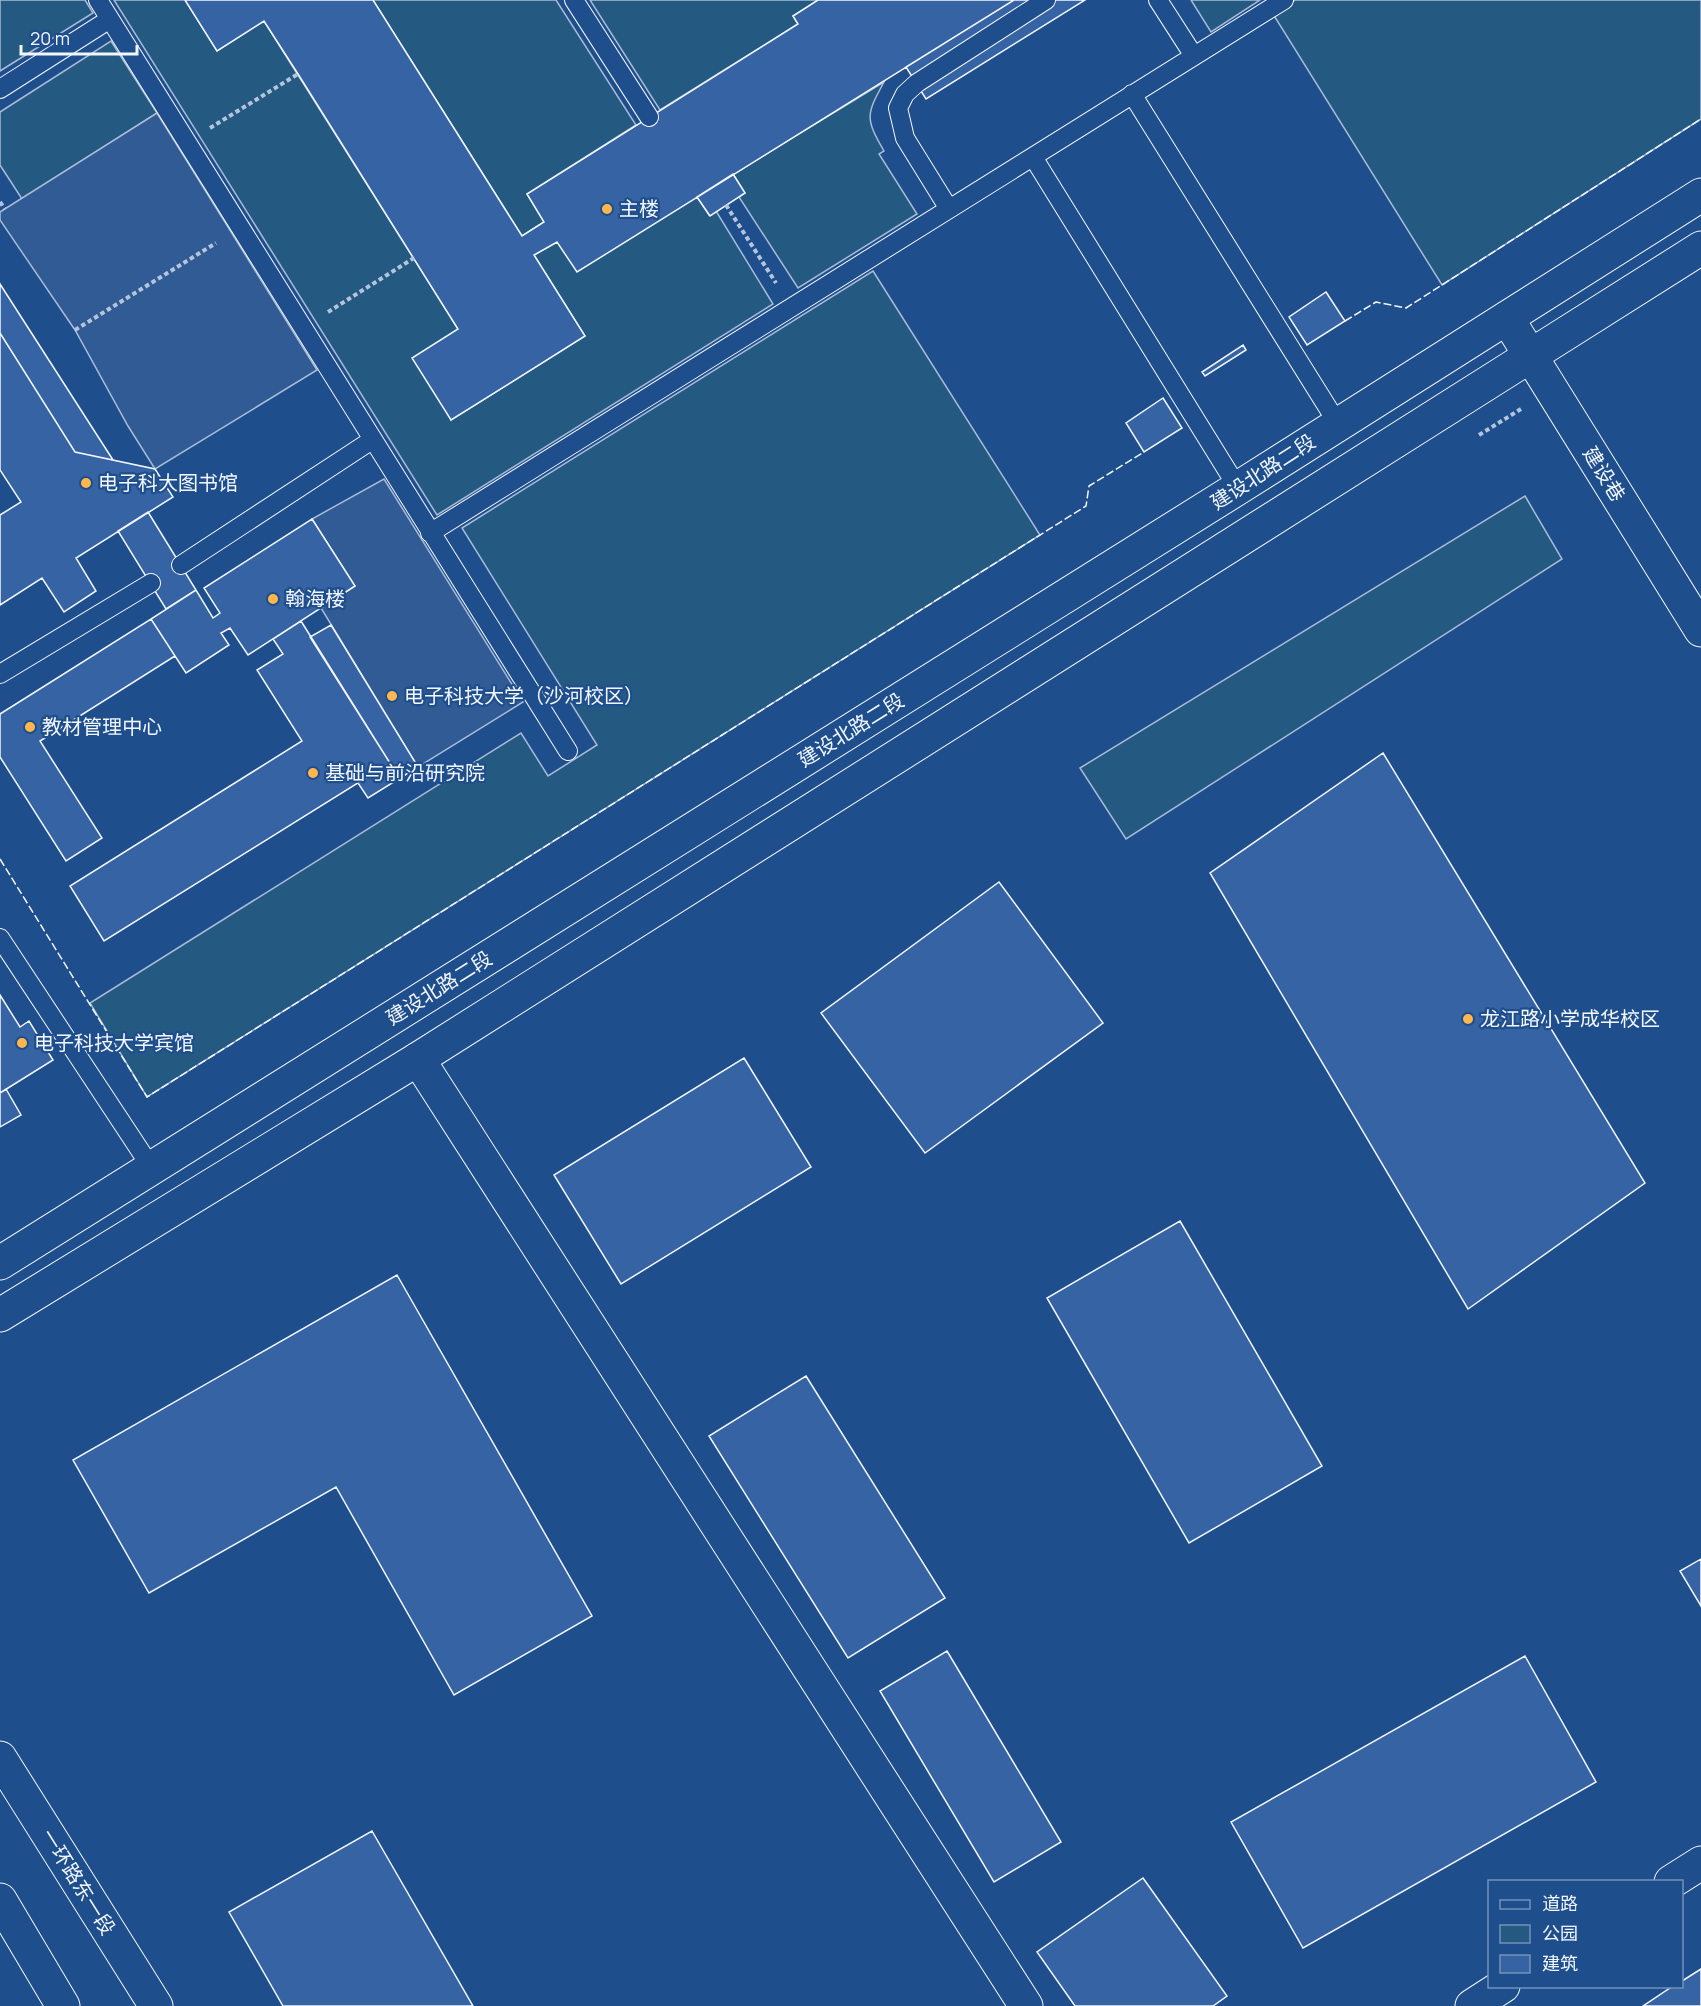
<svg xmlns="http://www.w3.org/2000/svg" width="1701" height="2006" font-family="Manrope,'Noto Sans SC',sans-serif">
  <rect width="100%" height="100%" fill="#1f4e8c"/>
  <path fill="#245a82" stroke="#a8bbd7" stroke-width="1.5" d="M0,0H85L93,13L0,71Z
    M114,0H185L217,51L264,21L458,329L451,420L585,336L534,255L557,242L697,197L709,215L716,211L773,304L437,515Z
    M373,0H556L636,125L527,194L544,222L522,236Z
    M590,0H818L793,16L798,24L660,110Z
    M1191,0H1260L1211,32Z
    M1295,0H1701V119L1442,285L1273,14Z
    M111,41L157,113L22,199L0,165V112Z
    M884,82C866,115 865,118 884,151L879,154L917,214L798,288L739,197L745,193L733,174Z
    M873,271L1040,535L147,1097L90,1003L521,733L548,776L597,745L462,528Z
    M1525,496L1562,559L1126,839L1080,768Z"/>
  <path fill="#305b95" stroke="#a8bbd7" stroke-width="1.5" d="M157,113L317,370L155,469L128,426L75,330L0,220V212Z
    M384,479L523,702L418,767L321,608L355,586L312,519Z"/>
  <path fill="#3563a3" stroke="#f2f6ff" stroke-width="1.5" d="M185,0H373L522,236L544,222L527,194L798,24L793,16L818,0H1014L577,272L557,242L534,255L585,336L451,420L412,358L458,329L298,74L264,21L217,51Z
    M1014,0H1085L926,99L906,67Z
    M733,174L745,193L710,216L697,197Z
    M0,284L113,460L75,452L0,333Z
    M1326,292L1345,321L1307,345L1289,317Z
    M0,333L75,452L155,469L173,497L76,558L96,591L64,612L42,578L0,605V515L21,502L0,470Z
    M1243,345L1246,350L1205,376L1202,372Z
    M1163,398L1182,428L1144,452L1126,423Z
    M148,512L196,590L166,609L118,531Z
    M312,519L355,586L248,655L230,628L221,633L229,645L186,673L151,619L196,590L213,618L220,613L204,588Z
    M151,619L175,656L40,741L102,838L66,861L0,757V714Z
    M301,621L390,763L104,941L70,886L302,741L257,670L283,654L273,639Z
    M331,625L418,767L368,798L358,783L390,763L310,637Z
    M1383,753L1645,1183L1468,1309L1210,873Z
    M999,882L1103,1023L925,1153L821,1013Z
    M0,995L20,1027L29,1021L53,1060L0,1093Z
    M744,1058L811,1167L621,1284L554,1175Z
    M6,1089L21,1115L0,1127V1093Z
    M1180,1221L1322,1466L1189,1543L1047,1298Z
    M397,1275L592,1616L454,1695L336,1487L149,1593L73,1460Z
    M806,1376L945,1598L848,1658L709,1436Z
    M1701,1559V1606L1680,1571Z
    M947,1651L1061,1842L994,1882L880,1691Z
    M1525,1656L1596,1782L1303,1948L1231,1822Z
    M372,1831L473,2006H283L229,1912Z
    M1143,1878L1227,1996L1213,2006H1075L1037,1952Z
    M1701,1969V2006H1643L1673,1986H1682V1981Z"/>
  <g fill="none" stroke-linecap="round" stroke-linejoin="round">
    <g stroke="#f2f6ff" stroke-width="20">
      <path id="lane" d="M98,0L568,751
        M574,0L649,117
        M1158,0L1194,56
        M0,89L110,19
        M1132,94L1338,424
        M1033,157L1238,488
        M949,209L905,138L898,108L905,94L917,83L1046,0
        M430,533L1284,0
        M181,565L372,440
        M0,674L151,583
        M0,938L151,1167"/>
    </g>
    <g stroke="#f2f6ff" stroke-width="35">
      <path id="street" d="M1507,318L1701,630
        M418,1059L1026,2006
        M1671,1882L1701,1863
        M1472,2006L1503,1986"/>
    </g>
    <g stroke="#f2f6ff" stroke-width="35">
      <path id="primary" d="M0,1263L1238,488L1701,195
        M0,1315L418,1059L1701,248
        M0,1758L156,2006
        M0,1900L63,2006"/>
    </g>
    <path stroke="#b3c4dc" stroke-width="4" stroke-dasharray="4.5 3" stroke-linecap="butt" d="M210,128L298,74
      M0,202L5,209
      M726,205L776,283
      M328,312L414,258
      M75,330L216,243
      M1479,435L1521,409"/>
    <use href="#lane" stroke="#1f4e8c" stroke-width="18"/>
    <use href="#street" stroke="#1f4e8c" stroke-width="33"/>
    <use href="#primary" stroke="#1f4e8c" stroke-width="33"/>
    <path stroke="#f2f6ff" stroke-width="1.5" stroke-dasharray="8 3" stroke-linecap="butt" d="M1345,321L1376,302L1406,308L1701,119
      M0,859L147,1097L1086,506L1089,486L1144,452"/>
  </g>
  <g fill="#ffb74d" stroke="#1f4e8c" stroke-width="2">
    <circle cx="607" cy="209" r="6"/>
    <circle cx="86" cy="483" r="6"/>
    <circle cx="273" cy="599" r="6"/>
    <circle cx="392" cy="696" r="6"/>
    <circle cx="30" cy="727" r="6"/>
    <circle cx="313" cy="773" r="6"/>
    <circle cx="1468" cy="1019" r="6"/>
    <circle cx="22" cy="1043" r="6"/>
  </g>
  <g text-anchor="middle" stroke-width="4.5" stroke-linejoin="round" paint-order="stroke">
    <g font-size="20" fill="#f2f6ff" stroke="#1f4e8c" text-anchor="start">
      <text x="619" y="216">主楼</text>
      <text x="98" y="490">电子科大图书馆</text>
      <text x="285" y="606">翰海楼</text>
      <text x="404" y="703">电子科技大学（沙河校区）</text>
      <text x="42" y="734">教材管理中心</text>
      <text x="325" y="780">基础与前沿研究院</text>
      <text x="1480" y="1026">龙江路小学成华校区</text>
      <text x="34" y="1050">电子科技大学宾馆</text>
    </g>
    <g font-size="20" fill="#f2f6ff" stroke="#1f4e8c">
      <text transform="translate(1263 472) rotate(-33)" y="7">建设北路二段</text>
      <text transform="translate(1604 474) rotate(58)" y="7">建设巷</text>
      <text transform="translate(851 730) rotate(-32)" y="7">建设北路二段</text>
      <text transform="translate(439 988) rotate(-32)" y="7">建设北路二段</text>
      <text transform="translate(78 1882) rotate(58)" y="7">一环路东一段</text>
    </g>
  </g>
  <rect x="1488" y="1880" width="195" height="108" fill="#1f4e8c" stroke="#7391ba" stroke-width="1.5"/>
  <rect x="1500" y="1900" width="30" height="9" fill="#1f4e8c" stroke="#7391ba" stroke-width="1.5"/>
  <text x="1542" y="1910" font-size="18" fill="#f2f6ff">道路</text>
  <rect x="1500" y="1925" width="30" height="18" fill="#245a82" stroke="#7391ba" stroke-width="1.5"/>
  <text x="1542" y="1940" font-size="18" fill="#f2f6ff">公园</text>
  <rect x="1500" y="1955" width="30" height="18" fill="#3563a3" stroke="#7391ba" stroke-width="1.5"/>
  <text x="1542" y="1970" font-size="18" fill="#f2f6ff">建筑</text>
  <path d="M21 45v9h116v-9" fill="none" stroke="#f2f6ff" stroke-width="3"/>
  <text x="30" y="45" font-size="18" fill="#f2f6ff" stroke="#1f4e8c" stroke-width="4.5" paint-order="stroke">20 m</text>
</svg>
